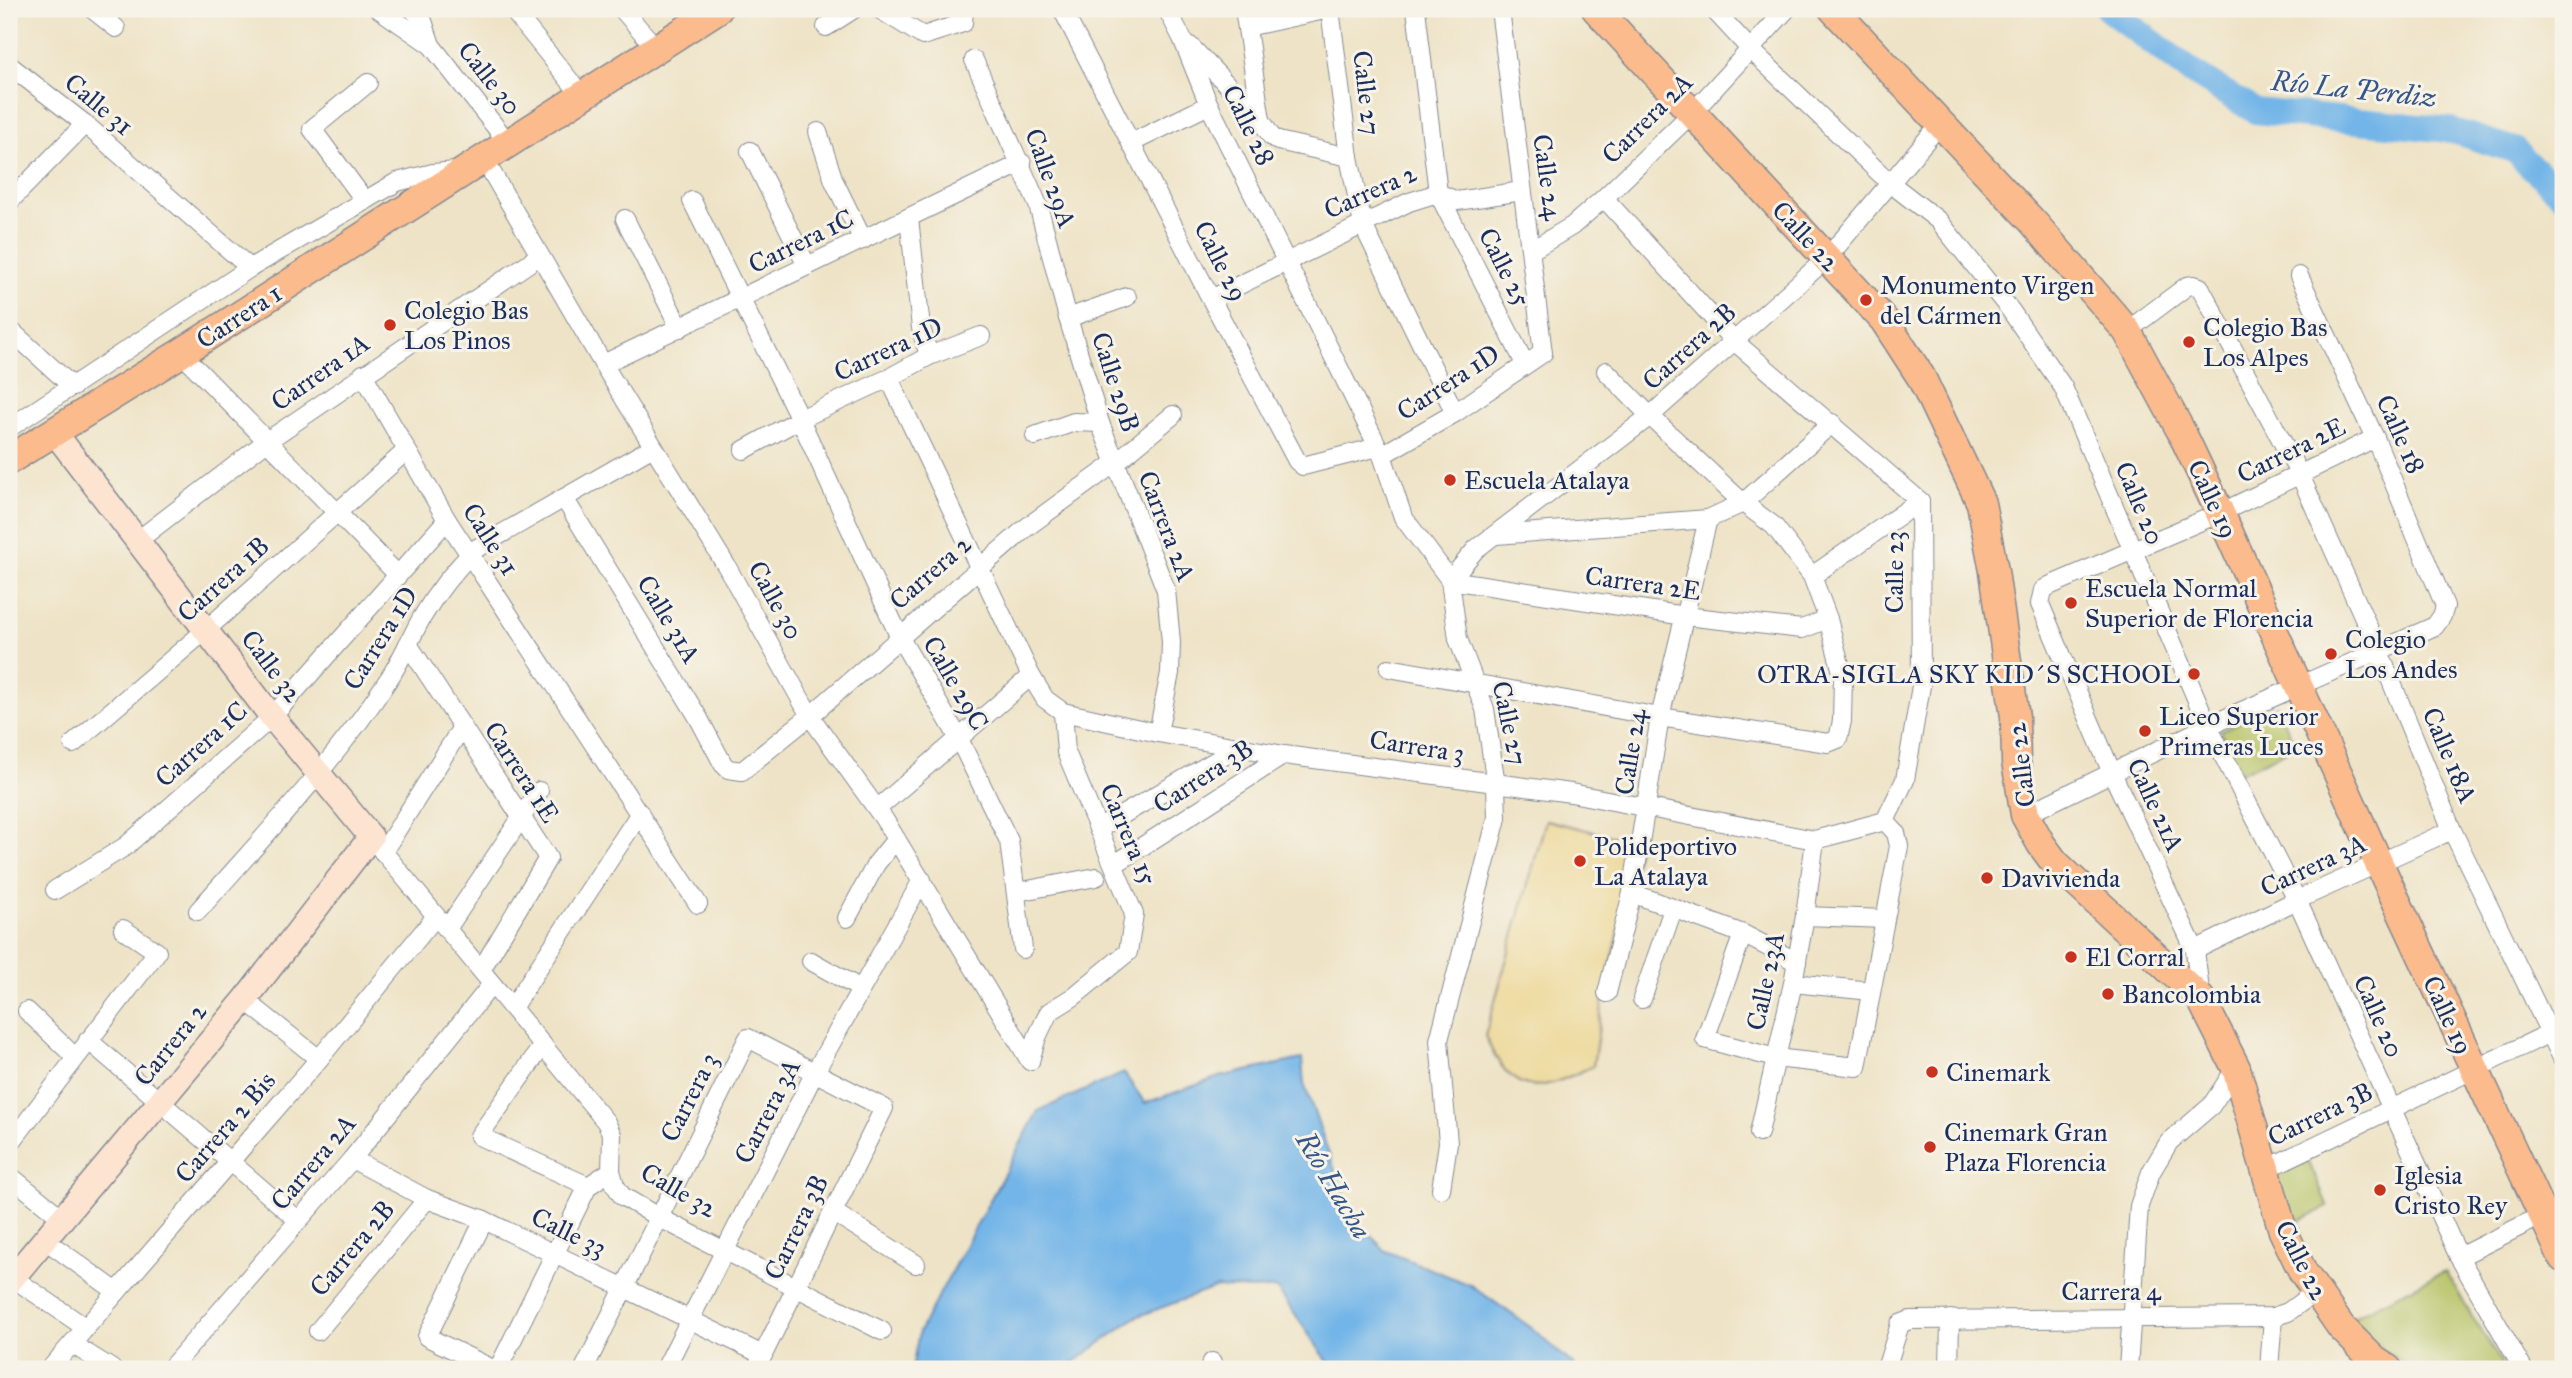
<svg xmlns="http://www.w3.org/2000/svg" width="2572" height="1378" font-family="'IM FELL Great Primer',serif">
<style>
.green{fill:#b5c163;stroke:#687860;stroke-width:2}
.sand{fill:#eeda9e;stroke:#84847e;stroke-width:2}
.water{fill:#73b5e8;stroke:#4772a3;stroke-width:2}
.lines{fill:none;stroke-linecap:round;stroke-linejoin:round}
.river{stroke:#73b5e8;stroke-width:26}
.street-casing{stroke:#848992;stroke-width:20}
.secondary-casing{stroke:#848992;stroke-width:27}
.primary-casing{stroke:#848992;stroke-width:31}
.street{stroke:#fff;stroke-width:18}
.secondary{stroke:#fde4d1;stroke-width:24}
.primary{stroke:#fbbb8d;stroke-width:28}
.poi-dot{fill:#c8321e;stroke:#f7f3e8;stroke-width:2.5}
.labels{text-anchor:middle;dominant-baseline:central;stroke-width:6;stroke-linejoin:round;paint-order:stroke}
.street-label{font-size:26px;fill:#1b2f5e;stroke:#f7f3e8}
.poi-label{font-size:26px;fill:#1b2f5e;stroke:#f7f3e8;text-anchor:start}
.water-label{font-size:28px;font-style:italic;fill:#355787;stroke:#f7f3e8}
</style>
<rect width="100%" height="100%" fill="#f7f3e8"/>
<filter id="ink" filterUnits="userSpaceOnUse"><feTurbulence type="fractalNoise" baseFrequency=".0143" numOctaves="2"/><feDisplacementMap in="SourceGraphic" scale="14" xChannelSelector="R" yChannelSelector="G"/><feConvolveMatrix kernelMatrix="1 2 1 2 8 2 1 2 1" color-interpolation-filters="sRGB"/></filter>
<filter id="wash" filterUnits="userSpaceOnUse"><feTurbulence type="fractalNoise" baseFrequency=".00686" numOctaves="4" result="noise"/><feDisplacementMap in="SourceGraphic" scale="28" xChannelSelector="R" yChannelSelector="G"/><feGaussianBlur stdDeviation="1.57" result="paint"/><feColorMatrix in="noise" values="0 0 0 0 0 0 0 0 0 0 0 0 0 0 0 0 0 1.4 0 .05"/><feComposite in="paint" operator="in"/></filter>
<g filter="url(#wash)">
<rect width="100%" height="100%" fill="#eee3c6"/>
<!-- green -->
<g class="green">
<polygon points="2276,705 2296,746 2240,773 2221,731"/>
<polygon points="2308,1160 2328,1207 2290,1225 2270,1178"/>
<polygon points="2445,1271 2505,1369 2411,1369 2345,1321"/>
</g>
<!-- sand -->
<path class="sand" d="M1546 820 1623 839 1627 845 1638 847 1603 999 1593 1066C1536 1093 1514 1100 1485 1036Z"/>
<!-- water -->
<polygon class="water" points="1302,1059 1304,1084 1352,1218 1386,1251 1470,1285 1533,1329 1578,1369 1333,1369 1277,1289 1215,1288 1136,1317 1065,1369 912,1369 919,1332 1038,1111 1124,1073 1145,1103 1219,1077"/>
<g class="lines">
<!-- river -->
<polyline class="river" points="2108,9 2193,73 2255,111 2450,130 2514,150 2563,196"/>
</g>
</g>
<g filter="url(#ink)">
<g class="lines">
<!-- street casing -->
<g class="street-casing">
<g id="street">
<polyline points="92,9 116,28"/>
<polyline points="379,9 431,45"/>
<polyline points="413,9 423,21 431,45 509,144"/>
<polyline points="512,9 583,97"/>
<polyline points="622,9 656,48"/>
<polyline points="879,9 923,36 963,23 964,9"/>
<polyline points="1062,9 1211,299 1297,461 1303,466 1378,447"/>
<polyline points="1167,9 1182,38 1209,105 1382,455 1403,517 1450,580 1458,639 1485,709 1496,785 1497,818 1439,1040 1448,1143 1441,1189"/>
<polyline points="1244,9 1261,120"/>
<polyline points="1330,9 1349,157 1363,225 1455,413"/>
<polyline points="1416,9 1438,193 1525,364"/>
<polyline points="1713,9 1750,49 1890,183 1939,221 2011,311 2063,387 2208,726 2297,900 2459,1257 2523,1369"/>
<polyline points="826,27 854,9"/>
<polyline points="1247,27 1329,9"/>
<polyline points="1190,46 1261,120 1271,136 1278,141 1349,157"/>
<polyline points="974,60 1038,205 1068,318 1100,423 1166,590 1171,642 1170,673 1158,733"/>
<polyline points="9,65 85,124 250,268"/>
<polyline points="818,132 834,181 863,240"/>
<polyline points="1131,143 1209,105"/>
<polyline points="750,151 807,266"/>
<polyline points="484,159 603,364 727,567 810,716 884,819 1030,1061"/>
<polyline points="1604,198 1734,341 1920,501 1921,686 1905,780 1885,821"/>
<polyline points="365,201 312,129 368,83"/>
<polyline points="692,201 800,419 900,638 958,737 1009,841 1023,949"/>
<polyline points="9,202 85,124"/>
<polyline points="909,218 921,328 929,356"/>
<polyline points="625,219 680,328"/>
<polyline points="1532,250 1572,226 1604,198 1692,113 1787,9"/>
<polyline points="1211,299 1409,202 1438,193 1457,201 1522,191"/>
<polyline points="1068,318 1127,297"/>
<polyline points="9,329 73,387"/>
<polyline points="2127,331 2187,286 2194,285 2200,287 2300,475 2378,649 2452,830 2563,1060"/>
<polyline points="181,353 398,575"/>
<polyline points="603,364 1022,163"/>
<polyline points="363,374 447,520 698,904"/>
<polyline points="889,378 1031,676 1045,699 1063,712 1158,733 1284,755 1571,793 1815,840 1885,821"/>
<polyline points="9,428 250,268 397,182 433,173 457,171"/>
<polyline points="1035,436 1074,422 1100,423"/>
<polyline points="744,450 800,419 889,378 929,356 981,336"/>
<polyline points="1382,455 1455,413 1543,353 1500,9"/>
<polyline points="564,498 698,717 723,764 728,769 742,771 810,716 1027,527 1115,463 1173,415"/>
<polyline points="1496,535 1708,519 1743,503 1832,423"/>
<polyline points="137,541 267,441 539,256"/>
<polyline points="1812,576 1920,501"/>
<polyline points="1450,580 1476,549 1650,416 1827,258 1940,124"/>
<polyline points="1450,580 1685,616 1802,629 1828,619"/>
<polyline points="408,644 548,858 481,970"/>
<polyline points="1389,668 1660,717 1828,743 1838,739 1842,721 1843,676 1828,619 1812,576 1774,526 1743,503 1650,416 1606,371"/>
<polyline points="73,744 207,629 406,451"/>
<polyline points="877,809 1031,676"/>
<polyline points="2025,815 2208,726 2435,626 2442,616 2445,606 2375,438 2299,276"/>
<polyline points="1098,829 1241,746"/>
<polyline points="371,837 606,1122 612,1135 611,1171 615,1185 622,1196 658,1217 882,1331"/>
<polyline points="383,852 462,727"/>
<polyline points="1115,864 1284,755"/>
<polyline points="55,890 126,846 272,717 447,520"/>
<polyline points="1017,892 1096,877"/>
<polyline points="1632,893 1743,934 1797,962"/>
<path d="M198 911C264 836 333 764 388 680 401 661 410 639 421 619 436 593 455 569 477 548L653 447"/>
<polyline points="1805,916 1885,919"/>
<polyline points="847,918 876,864 896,839"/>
<polyline points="447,929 539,791"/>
<polyline points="1743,934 1705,1039 1775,1058 1857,1067 1899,846 1896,833 1885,821"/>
<polyline points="2195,950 2297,900 2452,830"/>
<polyline points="811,961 861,989"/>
<polyline points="1793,983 1871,991"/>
<polyline points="1607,993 1632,893 1660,717 1708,519"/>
<polyline points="1642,999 1673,909"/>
<polyline points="2201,999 2195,950 2112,773 2040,604 2043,590 2049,586 2220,513 2375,438"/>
<polyline points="245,1000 319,1059"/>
<polyline points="512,1008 640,813"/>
<polyline points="27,1011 75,1057"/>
<polyline points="88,1040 298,1220"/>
<polyline points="543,1045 479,1136 588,1186"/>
<polyline points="1030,1061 1037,1037 1049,1012 1073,997 1128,952 1134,914 1066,752 1063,712"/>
<polyline points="1759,1133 1793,983 1805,916 1815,840"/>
<polyline points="9,1145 157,952 123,929"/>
<polyline points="352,1159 427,1199 484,1220 763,1355"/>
<polyline points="2264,1170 2550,1033"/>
<polyline points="9,1175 63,1219"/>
<polyline points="833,1212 916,1264"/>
<polyline points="484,1220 427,1337 493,1369"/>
<polyline points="45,1240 117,1292"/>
<polyline points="2459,1257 2563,1205"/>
<polyline points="13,1278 86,1328"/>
<polyline points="318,1331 427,1199"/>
<polyline points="72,1344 112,1369"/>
<polyline points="50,1369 319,1059 436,916"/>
<polyline points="170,1369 352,1159 492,984"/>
<polyline points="498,1369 588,1186 611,1171"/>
<polyline points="584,1369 748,1038 884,1108 756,1369"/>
<polyline points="665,1369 815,1072 922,880"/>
<polyline points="1209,1369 1212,1362"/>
<polyline points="1886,1369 1900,1324 1910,1320 2273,1317 2288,1312 2315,1292"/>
<polyline points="1949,1369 1950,1319"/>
<polyline points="2128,1369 2139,1206 2151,1172 2169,1142 2211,1106 2236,1068"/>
<polyline points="2269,1369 2273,1317"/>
</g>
</g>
<!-- secondary casing -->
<g class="secondary-casing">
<polyline id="secondary" points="9,1282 245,1000 371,837 272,717 55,433"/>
</g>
<!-- primary casing -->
<g class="primary-casing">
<g id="primary">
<polyline points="1596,9 1884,320 1921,377 1981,503 1994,571 2015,717 2016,762 2025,815 2041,844 2055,863 2201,999 2236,1068 2283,1231 2303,1272 2341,1327 2374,1360 2388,1369"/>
<polyline points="1833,9 2033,222 2127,331 2182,433 2220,513 2379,864 2563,1258"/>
<polyline points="9,460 181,353 718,9"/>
</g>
</g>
<!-- street -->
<use href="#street" class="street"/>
<!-- secondary -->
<use href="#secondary" class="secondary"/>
<!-- primary -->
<use href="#primary" class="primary"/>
</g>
</g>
<!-- markers -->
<g class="poi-dot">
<circle cx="1866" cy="300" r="7"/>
<circle cx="390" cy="325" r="7"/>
<circle cx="2189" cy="342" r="7"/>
<circle cx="1450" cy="480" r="7"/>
<circle cx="2071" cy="603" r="7"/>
<circle cx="2331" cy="654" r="7"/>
<circle cx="2194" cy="674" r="7"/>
<circle cx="2145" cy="731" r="7"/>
<circle cx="1580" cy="861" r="7"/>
<circle cx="1987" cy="878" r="7"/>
<circle cx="2071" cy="957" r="7"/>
<circle cx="2108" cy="994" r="7"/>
<circle cx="1932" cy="1072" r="7"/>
<circle cx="1930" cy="1147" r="7"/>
<circle cx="2380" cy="1190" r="7"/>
</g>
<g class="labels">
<!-- street labels -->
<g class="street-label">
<text transform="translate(490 78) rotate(52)">Calle 30</text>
<text transform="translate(1367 93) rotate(83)">Calle 27</text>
<text transform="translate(99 104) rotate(40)">Calle 31</text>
<text transform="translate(1647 118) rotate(-45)">Carrera 2A</text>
<text transform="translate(1249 125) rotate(64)">Calle 28</text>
<text transform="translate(1548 177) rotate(82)">Calle 24</text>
<text transform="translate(1051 178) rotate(70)">Calle 29A</text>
<text transform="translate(1370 191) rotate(-24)">Carrera 2</text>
<text transform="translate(1806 236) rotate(47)">Calle 22</text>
<text transform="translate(801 241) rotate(-26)">Carrera 1C</text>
<text transform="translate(1221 261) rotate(63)">Calle 29</text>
<text transform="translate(1505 267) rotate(63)">Calle 25</text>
<text transform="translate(239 316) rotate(-33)">Carrera 1</text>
<text transform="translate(1689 346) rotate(-42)">Carrera 2B</text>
<text transform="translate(888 349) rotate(-25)">Carrera 1D</text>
<text transform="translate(320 372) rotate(-35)">Carrera 1A</text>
<text transform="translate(1116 382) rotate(72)">Calle 29B</text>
<text transform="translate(1448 382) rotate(-33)">Carrera 1D</text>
<text transform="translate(2401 434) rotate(66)">Calle 18</text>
<text transform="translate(2291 450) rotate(-26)">Carrera 2E</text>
<text transform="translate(2213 499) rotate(65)">Calle 19</text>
<text transform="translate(2140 503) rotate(67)">Calle 20</text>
<text transform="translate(1167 526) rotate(69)">Carrera 2A</text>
<text transform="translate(491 539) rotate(57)">Calle 31</text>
<text transform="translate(930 572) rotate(-41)">Carrera 2</text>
<text transform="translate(1894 572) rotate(-90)">Calle 23</text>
<text transform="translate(223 579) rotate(-42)">Carrera 1B</text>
<text transform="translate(1643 583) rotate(8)">Carrera 2E</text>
<text transform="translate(776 600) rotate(61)">Calle 30</text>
<text transform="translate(669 619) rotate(59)">Calle 31A</text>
<text transform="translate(380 638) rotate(-58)">Carrera 1D</text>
<text transform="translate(272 666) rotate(53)">Calle 32</text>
<text transform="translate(956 683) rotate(60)">Calle 29C</text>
<text transform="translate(1510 723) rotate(78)">Calle 27</text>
<text transform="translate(201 744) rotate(-42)">Carrera 1C</text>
<text transform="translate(1417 746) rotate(9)">Carrera 3</text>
<text transform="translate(1630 752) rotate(-81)">Calle 24</text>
<text transform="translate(2450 755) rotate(67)">Calle 18A</text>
<text transform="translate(2021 765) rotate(-97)">Calle 22</text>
<text transform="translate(522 772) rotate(57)">Carrera 1E</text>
<text transform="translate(1203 776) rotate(-33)">Carrera 3B</text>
<text transform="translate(2156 805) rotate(65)">Calle 21A</text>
<text transform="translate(1129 834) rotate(67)">Carrera 15</text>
<text transform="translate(2313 865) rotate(-25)">Carrera 3A</text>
<text transform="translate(1765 981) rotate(-78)">Calle 23A</text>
<text transform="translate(2448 1015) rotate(65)">Calle 19</text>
<text transform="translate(2379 1016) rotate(66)">Calle 20</text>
<text transform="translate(170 1044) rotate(-51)">Carrera 2</text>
<text transform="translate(689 1097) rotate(-63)">Carrera 3</text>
<text transform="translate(767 1111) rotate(-63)">Carrera 3A</text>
<text transform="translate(2320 1114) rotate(-26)">Carrera 3B</text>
<text transform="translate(225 1127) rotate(-49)">Carrera 2 Bis</text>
<text transform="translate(313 1162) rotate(-50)">Carrera 2A</text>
<text transform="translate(679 1190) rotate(30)">Calle 32</text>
<text transform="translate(796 1227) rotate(-64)">Carrera 3B</text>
<text transform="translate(569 1232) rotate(26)">Calle 33</text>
<text transform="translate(352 1248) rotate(-50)">Carrera 2B</text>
<text transform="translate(2302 1260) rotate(63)">Calle 22</text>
<text x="2111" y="1291">Carrera 4</text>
</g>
<!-- poi labels -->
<g class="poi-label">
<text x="1880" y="285">Monumento Virgen<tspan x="1880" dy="30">del Cármen</tspan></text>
<text x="404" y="310">Colegio Bas<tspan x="404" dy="30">Los Pinos</tspan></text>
<text x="2203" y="327">Colegio Bas<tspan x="2203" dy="30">Los Alpes</tspan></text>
<text x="1464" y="480">Escuela Atalaya</text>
<text x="2085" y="588">Escuela Normal<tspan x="2085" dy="30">Superior de Florencia</tspan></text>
<text x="2345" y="639">Colegio<tspan x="2345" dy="30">Los Andes</tspan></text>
<text x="2180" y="674" text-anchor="end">OTRA-SIGLA SKY KID´S SCHOOL</text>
<text x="2159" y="716">Liceo Superior<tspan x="2159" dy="30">Primeras Luces</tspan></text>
<text x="1594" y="846">Polideportivo<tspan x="1594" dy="30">La Atalaya</tspan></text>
<text x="2001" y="878">Davivienda</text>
<text x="2085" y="957">El Corral</text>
<text x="2122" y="994">Bancolombia</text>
<text x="1946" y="1072">Cinemark</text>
<text x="1944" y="1132">Cinemark Gran<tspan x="1944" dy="30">Plaza Florencia</tspan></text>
<text x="2394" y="1175">Iglesia<tspan x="2394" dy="30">Cristo Rey</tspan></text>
</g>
<!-- water labels -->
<g class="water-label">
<text transform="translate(2354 89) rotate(6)">Río La Perdiz</text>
<text transform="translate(1334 1185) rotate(59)">Río Hacha</text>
</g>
</g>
<!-- margin -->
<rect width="2572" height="1378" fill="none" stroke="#f7f3e8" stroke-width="35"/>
</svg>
